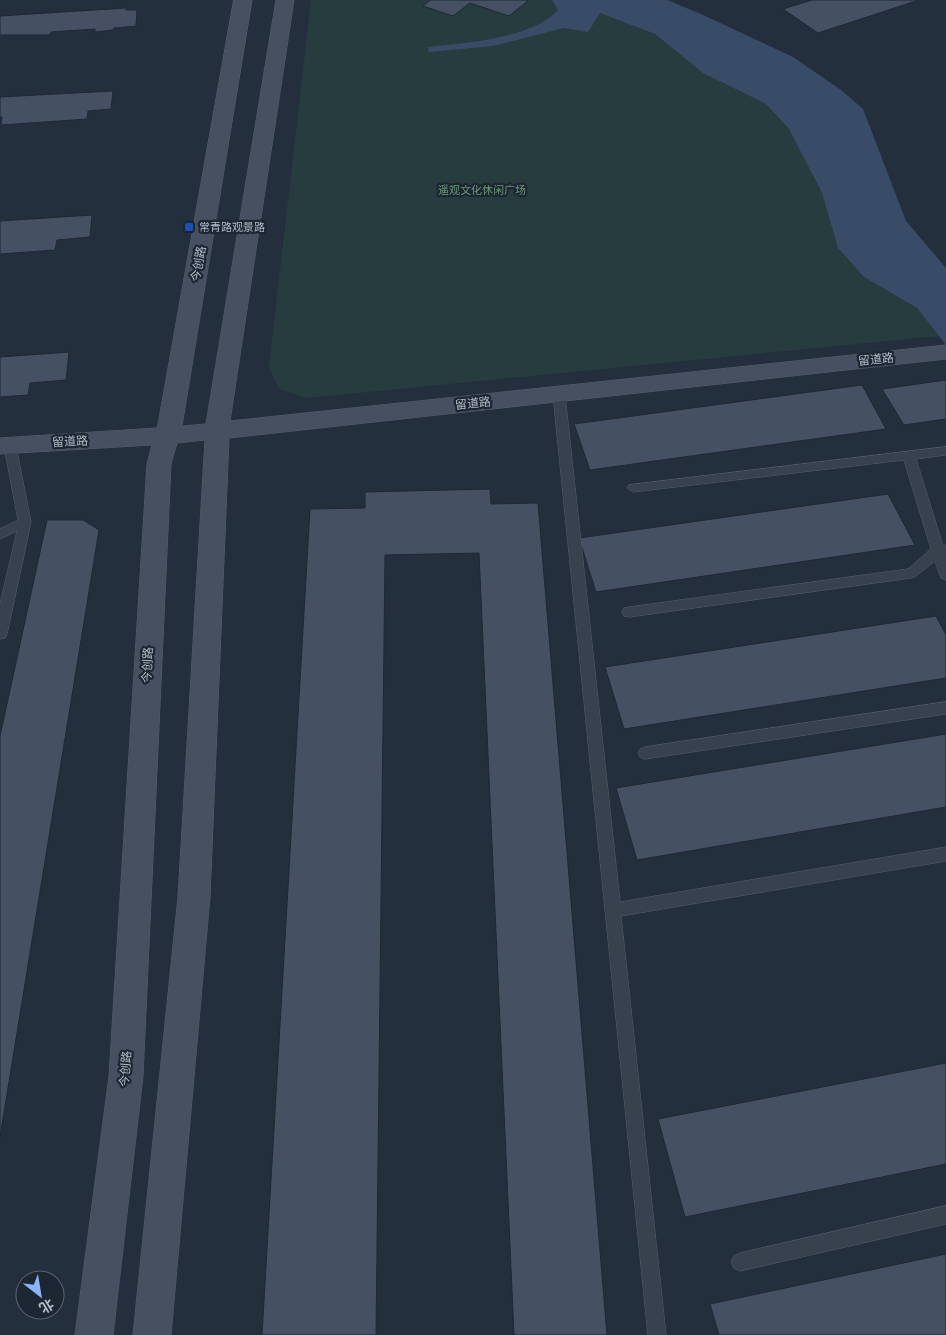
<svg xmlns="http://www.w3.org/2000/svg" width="946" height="1335" font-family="'Source Sans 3','Noto Sans SC',sans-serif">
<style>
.green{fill:#263c3f}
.water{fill:#394c67}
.building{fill:#455162;stroke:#1f2835}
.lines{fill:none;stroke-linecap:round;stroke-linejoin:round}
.lane-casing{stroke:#565f6c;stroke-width:1}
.secondary-casing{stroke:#565f6c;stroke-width:1}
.lane{fill:#38414e;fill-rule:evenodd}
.secondary{fill:#465061;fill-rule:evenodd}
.transit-dot{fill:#1a4fb4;stroke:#1d2633;stroke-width:2}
.labels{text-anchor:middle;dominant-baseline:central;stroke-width:4.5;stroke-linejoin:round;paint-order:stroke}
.far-park-label{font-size:11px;fill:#6b9a76;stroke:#1d2633}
.far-poi-label{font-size:11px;fill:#b4bcc9;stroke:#1d2633;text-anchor:start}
.street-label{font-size:12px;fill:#b4bcc9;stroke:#1d2633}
</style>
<rect width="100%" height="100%" fill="#242f3e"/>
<!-- green -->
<polygon class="green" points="311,0 553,0 600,13 655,34 703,73 766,104 789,129 822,193 838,248 864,277 917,308 939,336 307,398 279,389 269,367"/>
<!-- water -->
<path class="water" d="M552 0H667L701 14 793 57 841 90 863 109 906 221 946 268V345L917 308 864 277 838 248 822 193 789 129 766 104 703 73 655 34 600 13 588 32 564 28 493 46 429 52 428 47C466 43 531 39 558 10Z"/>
<!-- building -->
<g class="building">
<polygon points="430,0 526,0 528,1 509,16 470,3 453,16 423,6"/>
<polygon points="812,0 915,0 916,1 818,33 783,9"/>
<polygon points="126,8 126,10 137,10 136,26 114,28 113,30 95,32 95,29 51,32 50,35 0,35 0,16"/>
<polygon points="113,91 111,109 88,111 87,119 1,125 2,117 0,117 0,97"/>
<polygon points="92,215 90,237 57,240 55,250 0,254 0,221"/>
<polygon points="69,352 66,380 30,383 28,395 0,397 0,357"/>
<polygon points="946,380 946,419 904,425 882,389"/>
<polygon points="862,385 886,429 590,470 574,424"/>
<polygon points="490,489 491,504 538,503 607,1335 514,1335 479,553 385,555 376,1335 262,1335 310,509 365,508 365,492"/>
<polygon points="888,494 915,545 596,592 579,538"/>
<polygon points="47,520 83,520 99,530 0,1137 0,736"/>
<polygon points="936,616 946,635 946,678 624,729 605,667"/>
<polygon points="946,734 946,807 637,860 616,788"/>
<polygon points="946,1063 946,1164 685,1217 658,1119"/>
<polygon points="946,1254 946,1335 719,1335 710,1304"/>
</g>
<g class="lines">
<!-- lane casing -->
<g class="lane-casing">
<g id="lane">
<polygon points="559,391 565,395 620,902 946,847 946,861 621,916 666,1335 648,1335 553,395"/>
<polygon points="10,442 16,446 31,522 7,634 5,638 0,639 0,604 17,531 0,539 0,529 18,520 4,446"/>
<polygon points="946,447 946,455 916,459 943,546 946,545 946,580 941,578 935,561 916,576 911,578 629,617 624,616 622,612 624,608 629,607 908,569 931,549 904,460 633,492 627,488 629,485"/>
<polygon points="946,702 946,714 645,759 640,757 638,753 640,749 645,747"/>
<polygon points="946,1206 946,1224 740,1271 734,1268 731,1262 734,1256 740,1253"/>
</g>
</g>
<!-- secondary casing -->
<g class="secondary-casing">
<polygon id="secondary" points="234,0 252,0 182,426 206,424 276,0 294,0 230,421 946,345 946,359 229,438 210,897 171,1335 133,1335 178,897 205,440 177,443 171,464 143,1076 113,1335 75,1335 109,1076 147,464 152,445 0,454 0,438 157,428"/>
</g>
<!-- lane -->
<use href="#lane" class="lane"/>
<!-- secondary -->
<use href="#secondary" class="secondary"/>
</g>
<!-- markers -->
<rect class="transit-dot" x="184" y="222" width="10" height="10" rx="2.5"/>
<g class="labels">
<!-- far-park labels -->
<g class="far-park-label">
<text x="482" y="190">遥观文化休闲广场</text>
</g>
<!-- far-poi labels -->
<g class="far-poi-label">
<text x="199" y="227">常青路观景路</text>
</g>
<!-- street labels -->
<g class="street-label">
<text transform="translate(199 264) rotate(-80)">今创路</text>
<text transform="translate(876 360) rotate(-6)">留道路</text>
<text transform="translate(473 404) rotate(-6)">留道路</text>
<text transform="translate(70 442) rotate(-3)">留道路</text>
<text transform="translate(148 665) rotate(-87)">今创路</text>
<text transform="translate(126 1069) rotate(-85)">今创路</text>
</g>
</g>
<!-- north arrow -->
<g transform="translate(40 1295) rotate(149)"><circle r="24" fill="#1d2633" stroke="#59626f"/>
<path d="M0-4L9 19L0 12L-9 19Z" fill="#8ab4f8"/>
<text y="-8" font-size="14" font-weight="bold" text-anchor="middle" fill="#b4bcc9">北</text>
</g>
</svg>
